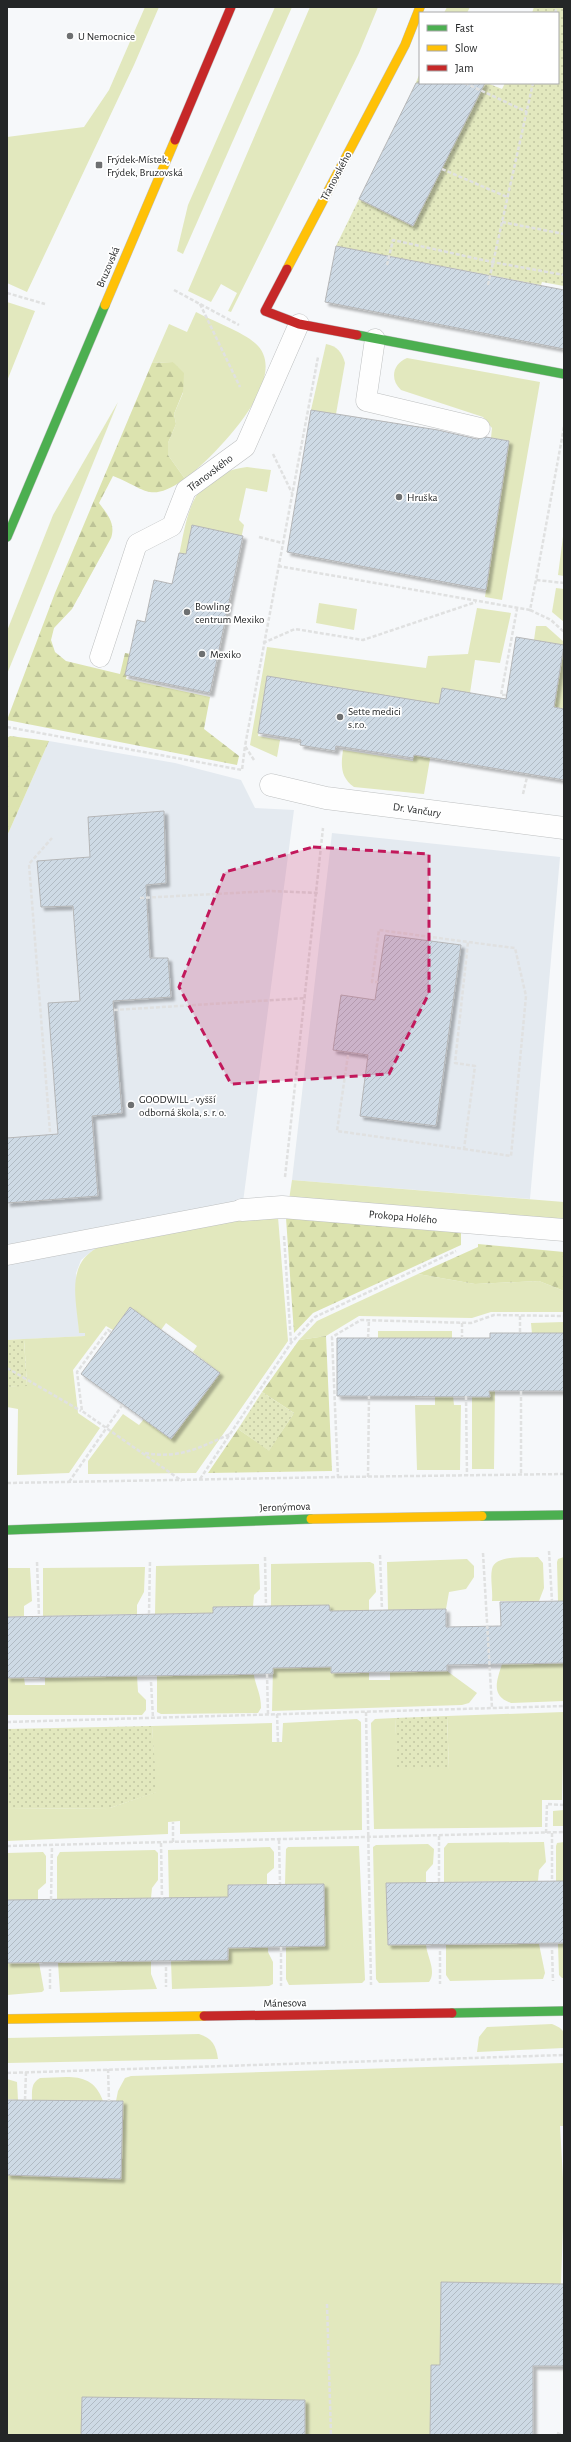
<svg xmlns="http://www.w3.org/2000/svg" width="571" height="2442" font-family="'Alegreya Sans',sans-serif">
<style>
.built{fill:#e4eaf0}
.grass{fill:#e2e8be}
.forest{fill:url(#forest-firs)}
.park{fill:url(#park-dots)}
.building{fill:url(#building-hatch);stroke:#b5b6b7;filter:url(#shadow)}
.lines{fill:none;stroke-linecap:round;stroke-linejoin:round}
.lane-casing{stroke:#bec0c1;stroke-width:21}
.street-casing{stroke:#bec0c1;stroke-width:23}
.fast-casing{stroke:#bec0c1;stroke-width:10}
.slow-casing{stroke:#bec0c1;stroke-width:10}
.jam-casing{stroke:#bec0c1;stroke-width:10}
.path{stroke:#e0e1e1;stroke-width:2.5;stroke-dasharray:4 2;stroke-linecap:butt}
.lane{stroke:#fefefe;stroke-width:20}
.street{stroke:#fefefe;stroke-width:22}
.fast{stroke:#4caf50;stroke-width:9}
.slow{stroke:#ffc107;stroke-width:9}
.jam{stroke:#c62828;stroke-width:9}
.marked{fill:#c2185b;fill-opacity:0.2;stroke:#c2185b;stroke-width:3;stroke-dasharray:8 5;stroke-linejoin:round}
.poi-dot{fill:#6e7071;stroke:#fff;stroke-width:1.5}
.labels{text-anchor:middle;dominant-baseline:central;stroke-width:3.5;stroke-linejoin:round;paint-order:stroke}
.poi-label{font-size:11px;fill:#242627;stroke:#fff;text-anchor:start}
.street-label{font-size:11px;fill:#242627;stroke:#fff}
</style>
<defs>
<pattern id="forest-firs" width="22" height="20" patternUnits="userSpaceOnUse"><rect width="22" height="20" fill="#dce3af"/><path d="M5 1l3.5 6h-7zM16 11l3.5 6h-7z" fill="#bdc397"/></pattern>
<pattern id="park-dots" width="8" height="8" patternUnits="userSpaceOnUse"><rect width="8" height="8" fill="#e2e8be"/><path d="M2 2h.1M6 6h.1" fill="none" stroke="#c2c7a3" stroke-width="1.8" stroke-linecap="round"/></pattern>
<pattern id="building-hatch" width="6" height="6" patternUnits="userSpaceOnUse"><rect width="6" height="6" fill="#cedae5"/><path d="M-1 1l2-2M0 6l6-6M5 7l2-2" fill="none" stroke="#b1bbc4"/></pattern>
<filter id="shadow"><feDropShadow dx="3.5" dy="3.5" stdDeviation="1" flood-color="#0004"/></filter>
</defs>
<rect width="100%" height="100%" fill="#f6f8fa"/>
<!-- built -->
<g class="built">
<polygon points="49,741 175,763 241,780 255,808 294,810 242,1210 232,1219 92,1251 81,1260 76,1273 79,1333 85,1333 85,1336 7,1340 7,836"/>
<polygon points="332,833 560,857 530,1199 292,1180"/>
</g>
<!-- grass -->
<g class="grass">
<polygon points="145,7 159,7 134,65 27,292 7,283 7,137 84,127 109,90"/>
<polygon points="275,7 292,7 183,254 177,251 188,205"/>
<polygon points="310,7 378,7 359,53 231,312 228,311 237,293 221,284 211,302 188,291"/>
<polygon points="447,7 470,7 467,13 444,13"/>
<polygon points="7,302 35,311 7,381"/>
<path d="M196 312C211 320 243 332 255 343 295 377 211 459 185 479L168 455V443L176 424 174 414 183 393 173 362 152 363 169 324 187 332Z"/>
<path d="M326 344C337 346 342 352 345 363L336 414 311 410Z"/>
<path d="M407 358 540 382 502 600 485 597 509 441 491 438 492 428 483 417 401 390C390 380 392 364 407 358Z"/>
<polygon points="118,402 7,674 7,631 53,515"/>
<path d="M247 467 271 470 267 492 246 488 239 520 244 525 241 539 186 557 179 556C188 510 192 474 247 467Z"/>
<polygon points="564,529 564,576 558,575"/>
<polygon points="556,588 564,589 564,622 552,612"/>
<polygon points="319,603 357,609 354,630 316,623"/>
<path d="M477 608 511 613 500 663 475 660 470 693 442 689 424 794 354 787C340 777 341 765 343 750L413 761 423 705 267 680 258 736 280 740 277 757 250 745 267 647 426 668 428 656 468 654Z"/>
<polygon points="536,626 546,626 564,642 564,645 534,640"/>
<polygon points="564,647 564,709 554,707"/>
<polygon points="292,1180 564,1202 564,1221 289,1200"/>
<path d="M278 1217 288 1341 196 1473 88 1474V1461L123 1414 139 1425 144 1419 171 1439 220 1373 193 1352 197 1346 166 1323 161 1330 130 1307 113 1330 106 1326 73 1370 78 1413 100 1428 69 1473 17 1475 18 1409 7 1407V1387L27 1385 24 1339 85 1336V1333H79C77 1302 65 1265 97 1248L232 1219Z"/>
<polygon points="418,1274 475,1284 539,1281 564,1291 564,1312 491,1312 472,1318 359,1316 326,1336 299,1340 317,1321"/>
<polygon points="564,1322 564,1333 532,1334 531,1323"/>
<rect x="378" y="1331" width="74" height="7"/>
<polygon points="489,1391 495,1391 494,1469 472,1469 472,1396 490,1396"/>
<polygon points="435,1396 453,1396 454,1405 461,1405 460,1470 417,1470 415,1405 435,1405"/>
<path d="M538 1557 543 1563 544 1588 539 1601H492C493 1591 490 1578 492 1569 495 1554 526 1558 538 1557Z"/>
<polygon points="564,1557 564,1601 558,1601 557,1562 558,1559"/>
<polygon points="467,1559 474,1566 474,1577 466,1589 449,1592 446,1609 388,1610 387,1562"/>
<polygon points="370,1562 374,1564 376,1592 369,1600 369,1611 330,1611 329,1605 271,1606 271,1564"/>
<polygon points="259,1564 260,1589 254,1595 253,1606 214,1607 213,1613 155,1614 156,1566"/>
<polygon points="145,1567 144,1592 137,1605 137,1614 43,1616 43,1568"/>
<polygon points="7,1568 30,1568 32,1601 24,1606 24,1616 7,1617"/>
<path d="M564 1663V1701L511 1703C490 1696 497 1680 502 1664Z"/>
<polygon points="331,1667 332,1673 369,1672 369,1680 390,1680 390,1672 447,1671 477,1693 469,1703 462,1705 272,1711 273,1668"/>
<path d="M253 1668C254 1685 261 1691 261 1708L258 1713 161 1714 157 1712V1676L214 1675Z"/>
<polygon points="137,1676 138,1692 146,1700 146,1710 142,1715 7,1715 7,1678 24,1678 25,1685 45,1685 45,1677"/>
<polygon points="564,1712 562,1800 542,1800 542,1827 374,1829 371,1723 375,1719 395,1718 398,1769 449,1769 447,1716"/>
<polygon points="357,1719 361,1722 362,1830 180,1834 180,1821 168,1822 168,1834 7,1841 7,1809 110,1808 156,1792 152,1726 272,1723 272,1742 282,1742 283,1723"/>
<polygon points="564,1810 564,1826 553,1826 553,1811"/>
<polygon points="544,1842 546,1862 539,1870 538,1881 444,1882 444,1848 448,1843"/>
<polygon points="564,1842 564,1881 556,1881 556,1846 557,1843"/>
<path d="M428 1844 434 1849 433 1864 426 1872V1883L386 1884 388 1945H426C427 1956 437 1972 429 1982L379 1983 376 1979 373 1847 376 1845Z"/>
<polygon points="359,1846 365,1980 362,1983 289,1985 286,1979 286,1947 325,1946 324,1884 285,1884 286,1849 288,1847"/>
<polygon points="270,1847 274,1852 274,1868 267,1874 267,1884 228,1885 228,1897 169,1898 168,1850"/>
<polygon points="155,1850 158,1853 158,1880 152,1888 151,1898 57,1899 57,1857 60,1852"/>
<polygon points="43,1852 46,1856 46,1883 38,1890 38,1900 7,1900 7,1853"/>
<polygon points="564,1943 564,1978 562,1978 559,1975 558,1944"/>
<polygon points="539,1944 545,1973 543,1979 450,1981 446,1975 446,1945"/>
<polygon points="268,1947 268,1952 273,1962 273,1984 269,1986 172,1989 171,1961 228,1960 229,1948"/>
<polygon points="151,1961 151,1974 157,1989 60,1992 58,1963"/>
<polygon points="7,1963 39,1963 44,1990 42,1992 7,1995"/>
<path d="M552 2024C567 2030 564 2033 564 2048L477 2052 479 2037 487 2027Z"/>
<path d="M199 2034C212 2038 216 2045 218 2059L7 2063V2038Z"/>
<polygon points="564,2063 564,2126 560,2126 564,2196 561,2284 442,2282 440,2365 431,2365 430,2435 305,2435 305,2400 82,2397 81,2435 7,2435 7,2175 121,2178 123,2101 116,2101 118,2091 125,2078 131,2076"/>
<path d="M40 2078C67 2078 92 2070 103 2101L32 2100C32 2090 31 2083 40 2078Z"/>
<polygon points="7,2079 17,2082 18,2100 7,2099"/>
</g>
<!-- forest -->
<g class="forest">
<path d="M173 362 184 373 183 392 174 414 176 424 168 443V455L185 479C149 503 148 490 113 476L99 503C107 514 116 523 111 538L72 609 54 628 51 640 55 652 66 661 120 674 125 653 131 654 126 679 210 697 204 729 239 756 237 765 7 720 55 593 152 363Z"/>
<polygon points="10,736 49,741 7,836 7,738"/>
<polygon points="286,1218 461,1232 461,1245 313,1313 294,1333"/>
<polygon points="478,1244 564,1252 564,1291 539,1281 475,1284 418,1274 478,1247"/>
<polygon points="326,1336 332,1471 208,1473 238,1429 269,1450 294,1413 262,1392 299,1340"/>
</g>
<!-- park -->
<g class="park">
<polygon points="534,7 564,7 564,286 542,282 541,285 336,246 359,199 413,226 464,124 410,96 420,73 420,83 487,83 502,89 505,83 558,83 558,13 532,13"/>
<polygon points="24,1339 27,1386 7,1387 7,1340"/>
<polygon points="262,1392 294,1413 269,1451 238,1429"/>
<polygon points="447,1716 449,1769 397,1769 395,1718"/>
<polygon points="152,1726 157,1792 110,1808 7,1809 7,1729"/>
</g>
<!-- building -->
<g class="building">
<polygon points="416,83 485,83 413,226 359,199"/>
<polygon points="336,246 564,290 564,349 325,302"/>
<polygon points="311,410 438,430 477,439 486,437 509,441 486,590 287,552"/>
<polygon points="192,525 243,536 210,693 125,675 137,620 145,622 154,580 172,584 179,553 186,554"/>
<polygon points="516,637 564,645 554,707 564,709 564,780 414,755 413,758 336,746 335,751 300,745 301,740 258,733 267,676 439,704 442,688 506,699"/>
<polygon points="164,811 166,883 146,885 150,958 168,958 171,997 113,1001 122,1113 92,1116 98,1196 7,1203 7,1138 58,1134 48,1003 80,1001 73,906 41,907 37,861 90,857 88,817"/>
<polygon points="385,935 461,945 436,1126 360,1116 368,1055 333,1050 341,995 375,1000"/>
<polygon points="130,1307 220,1373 171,1439 81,1374"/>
<polygon points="490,1333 564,1333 564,1391 489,1391 490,1397 337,1396 337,1338 490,1338"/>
<polygon points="564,1601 564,1663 447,1665 447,1671 331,1673 331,1667 273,1668 273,1674 7,1678 7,1617 213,1613 213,1607 329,1605 330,1611 446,1609 446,1627 501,1626 500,1602"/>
<polygon points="564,1881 564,1943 388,1945 386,1883"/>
<polygon points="324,1884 325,1946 228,1948 228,1960 7,1963 7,1900 228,1897 228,1885"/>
<polygon points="7,2100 123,2101 121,2179 7,2175"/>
<polygon points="441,2282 564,2284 564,2366 533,2366 533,2435 430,2435 431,2365 440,2365"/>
<polygon points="82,2397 305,2400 305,2435 81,2435"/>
</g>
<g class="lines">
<!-- lane casing -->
<g class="lane-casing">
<g id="lane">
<polyline points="375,339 366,401 480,428"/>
<polyline points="100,657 137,544 172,526 186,490 245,447 299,324"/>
<polyline points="7,1255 242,1210"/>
</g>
</g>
<!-- street casing -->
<g class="street-casing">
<g id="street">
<polyline points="271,785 326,798 564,828"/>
<polyline points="242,1210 282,1207 564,1230"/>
</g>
</g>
<!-- fast casing -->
<g class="fast-casing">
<g id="fast">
<polyline points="357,335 564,374"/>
<polyline points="7,537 105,305"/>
<polyline points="482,1516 564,1515"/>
<polyline points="7,1530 311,1519"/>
<polyline points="452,2013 564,2011"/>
</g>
</g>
<!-- slow casing -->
<g class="slow-casing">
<g id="slow">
<polyline points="287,269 405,45 420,7"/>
<polyline points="105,305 175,140"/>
<polyline points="311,1519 482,1516"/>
<polyline points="7,2019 204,2016"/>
</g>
</g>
<!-- jam casing -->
<g class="jam-casing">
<g id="jam">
<polyline points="175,140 231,7"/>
<polyline points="287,269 265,311 299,324 357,335"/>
<polyline points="204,2016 452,2013"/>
</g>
</g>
<!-- path -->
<g class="path">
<polyline points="555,13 557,7"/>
<polyline points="465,83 527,112"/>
<polyline points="442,169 507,197"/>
<polyline points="502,222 564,234"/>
<polyline points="387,265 393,240 492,262 564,275"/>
<polyline points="488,285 533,83"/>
<polyline points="174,290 239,325"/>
<polyline points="7,293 45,304"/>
<polyline points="200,304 240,387"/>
<polyline points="564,427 536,580 564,583"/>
<polyline points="273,454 292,493"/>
<polyline points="259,537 282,543"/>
<polyline points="278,566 530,610 536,580"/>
<polyline points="530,610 551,620 564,632"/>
<polyline points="263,643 295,629 363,640 476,602"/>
<polyline points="506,695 501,695 517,609"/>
<polyline points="7,727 242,770 245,746"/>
<polyline points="254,760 245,746 318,357"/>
<polyline points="523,794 527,777"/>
<polyline points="140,898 271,891 318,893"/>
<polyline points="114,1010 306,998"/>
<polyline points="348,1055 337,1131 464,1149 475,1066 455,1063 468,942 379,930 372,982 378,982"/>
<polyline points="50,1132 29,864 52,838"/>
<polyline points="464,1149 511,1156 526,996 515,948 468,942"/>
<polyline points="285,1177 323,828"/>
<polyline points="284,1236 291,1343"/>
<polyline points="520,1316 520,1333"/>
<polyline points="462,1323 462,1338"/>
<polyline points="111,1332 108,1330 77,1372 82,1411 182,1481"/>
<polyline points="368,1338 369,1320"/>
<polyline points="7,1368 81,1411"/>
<polyline points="521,1391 521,1475"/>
<polyline points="466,1396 467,1476"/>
<path d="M145 1453C179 1459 199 1448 230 1434"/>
<polyline points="338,1477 564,1474"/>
<polyline points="368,1477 369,1396"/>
<polyline points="200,1479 291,1343 315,1317 456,1251"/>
<polyline points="69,1482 123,1404"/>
<polyline points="7,1483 338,1477 332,1337 361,1320 471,1323 494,1315 564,1316"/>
<polyline points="549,1551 552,1601"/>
<polyline points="483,1553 492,1708"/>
<polyline points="380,1555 382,1610"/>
<polyline points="265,1557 266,1606"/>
<polyline points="37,1562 39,1616"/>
<polyline points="149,1614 150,1560"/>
<polyline points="267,1674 268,1714"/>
<polyline points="151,1682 153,1718"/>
<polyline points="366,1712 371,1985"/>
<polyline points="277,1714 278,1742"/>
<polyline points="7,1722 564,1706"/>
<polyline points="546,1833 547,1804 564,1805"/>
<polyline points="552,1833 552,1881"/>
<polyline points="439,1836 439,1882"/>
<polyline points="279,1840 280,1884"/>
<polyline points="173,1842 173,1822"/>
<polyline points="161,1843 162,1898"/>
<polyline points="7,1846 564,1832"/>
<polyline points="51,1900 52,1845"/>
<polyline points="281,1947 281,1986"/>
<polyline points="552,1950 553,1981"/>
<polyline points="440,1951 440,1984"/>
<polyline points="166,1967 166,1987"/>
<polyline points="50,1989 50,1969"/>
<polyline points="108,2069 109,2101"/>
<polyline points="7,2073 564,2055"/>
<polyline points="25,2100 26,2072"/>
<polyline points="327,2304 331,2435"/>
<polyline points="557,2433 562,2435"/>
</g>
<!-- lane -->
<use href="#lane" class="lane"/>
<!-- street -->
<use href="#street" class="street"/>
<!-- fast -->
<use href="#fast" class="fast"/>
<!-- slow -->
<use href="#slow" class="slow"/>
<!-- jam -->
<use href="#jam" class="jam"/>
</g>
<!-- marked area -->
<path class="marked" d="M313 847 429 854V993L389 1074 231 1084 179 987 225 872Z"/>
<!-- markers -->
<g class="poi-dot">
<circle cx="70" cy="36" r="4"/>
<rect x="95" y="161" width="8" height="8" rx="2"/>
<circle cx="399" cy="497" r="4"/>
<circle cx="187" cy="612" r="4"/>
<circle cx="202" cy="654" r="4"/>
<circle cx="340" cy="717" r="4"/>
<circle cx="131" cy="1105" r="4"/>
</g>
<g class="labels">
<!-- poi labels -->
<g class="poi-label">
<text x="78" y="36">U Nemocnice</text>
<text x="107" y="159">Frýdek-Místek,<tspan x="107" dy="13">Frýdek, Bruzovská</tspan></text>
<text x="407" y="497">Hruška</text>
<text x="195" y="606">Bowling<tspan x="195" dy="13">centrum Mexiko</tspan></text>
<text x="210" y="654">Mexiko</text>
<text x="348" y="711">Sette medici<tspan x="348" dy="13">s.r.o.</tspan></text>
<text x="139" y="1099">GOODWILL - vyšší<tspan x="139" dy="13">odborná škola, s. r. o.</tspan></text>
</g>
<!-- street labels -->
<g class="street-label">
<text transform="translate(336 176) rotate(-62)">Třanovského</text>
<text transform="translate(108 267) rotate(-67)">Bruzovská</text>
<text transform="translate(210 473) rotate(-37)">Třanovského</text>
<text transform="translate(417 810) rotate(8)">Dr. Vančury</text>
<text transform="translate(403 1217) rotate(5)">Prokopa Holého</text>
<text transform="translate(285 1507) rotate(-2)">Jeronýmova</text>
<text transform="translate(285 2003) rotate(-1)">Mánesova</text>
</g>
</g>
<!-- border -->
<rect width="571" height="2442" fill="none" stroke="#242627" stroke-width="16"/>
<!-- legend -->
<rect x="419" y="12" width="140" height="72" fill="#ffffff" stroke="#a7a8a9"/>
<rect x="427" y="25" width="20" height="6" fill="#4caf50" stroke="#a7a8a9"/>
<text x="455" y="32" font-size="12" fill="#242627">Fast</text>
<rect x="427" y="45" width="20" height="6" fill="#ffc107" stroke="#a7a8a9"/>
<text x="455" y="52" font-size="12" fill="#242627">Slow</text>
<rect x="427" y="65" width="20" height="6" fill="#c62828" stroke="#a7a8a9"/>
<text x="455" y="72" font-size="12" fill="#242627">Jam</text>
</svg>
